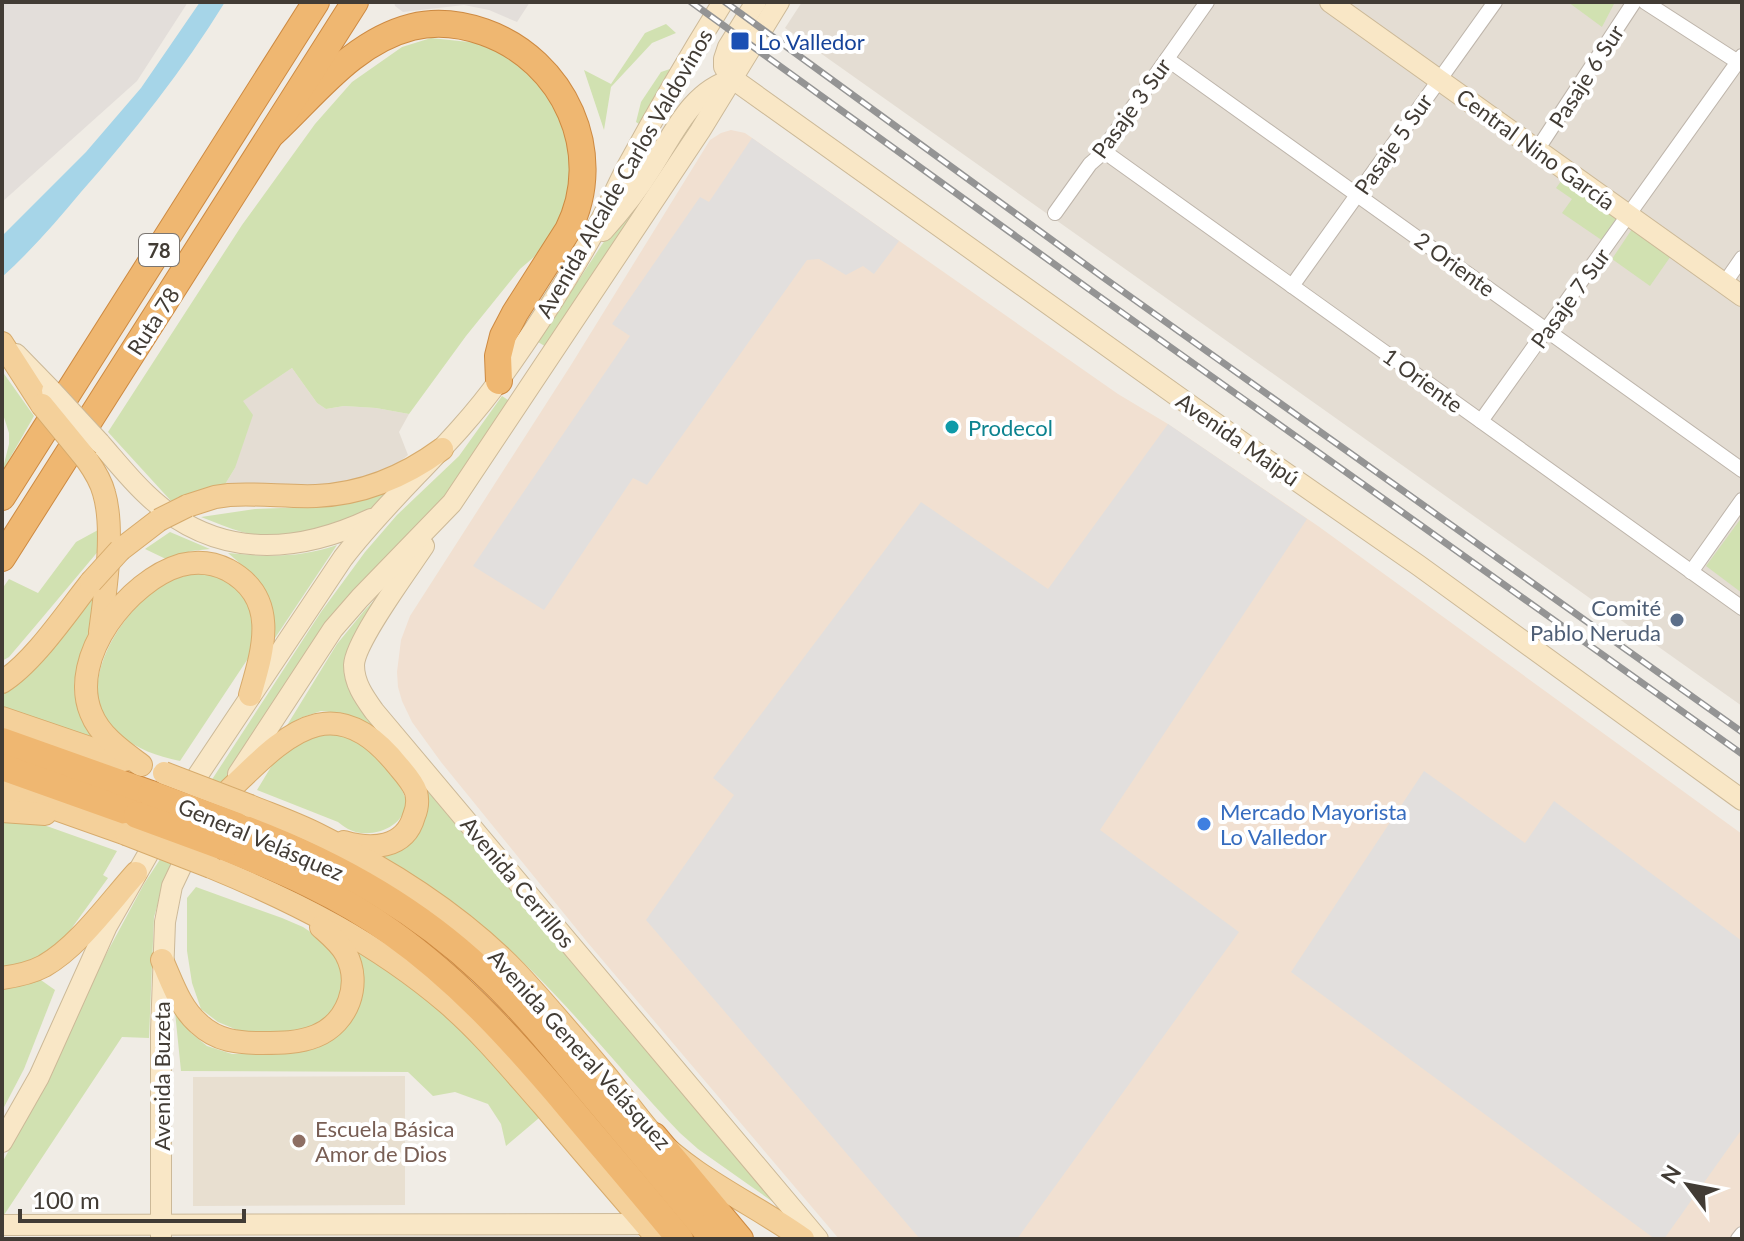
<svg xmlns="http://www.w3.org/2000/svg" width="1744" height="1241" font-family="Lato,sans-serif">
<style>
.residential{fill:#e4ddd3}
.commercial{fill:#f1e0d1}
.industrial{fill:#e3deda}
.education{fill:#e8dfd0}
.green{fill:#d1e1b1}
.parking{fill:#e2dfdd}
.water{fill:#a6d5e8}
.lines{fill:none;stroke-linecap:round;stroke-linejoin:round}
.street-casing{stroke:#beb5ab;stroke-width:16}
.secondary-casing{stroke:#ccb998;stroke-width:22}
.primary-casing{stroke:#d7ab6c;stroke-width:24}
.highway-casing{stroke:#cd8a42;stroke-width:28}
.street{stroke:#fff;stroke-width:14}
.secondary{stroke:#f9e7c6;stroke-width:20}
.primary{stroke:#f4d09a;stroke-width:22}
.highway{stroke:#efb771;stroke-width:26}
.rail-casing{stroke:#949494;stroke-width:7}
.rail{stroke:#fff;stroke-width:4;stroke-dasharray:12;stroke-linecap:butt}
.secondary-bridge-casing{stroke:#ccb998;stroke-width:22;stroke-linecap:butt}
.primary-bridge-casing{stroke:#d7ab6c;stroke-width:24;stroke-linecap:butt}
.highway-bridge-casing{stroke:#cd8a42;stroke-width:28;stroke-linecap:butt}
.secondary-bridge{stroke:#f9e7c6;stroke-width:20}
.primary-bridge{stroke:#f4d09a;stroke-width:22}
.highway-bridge{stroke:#efb771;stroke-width:26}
.transit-dot{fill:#1a4fb4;stroke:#fff;stroke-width:3}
.culture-dot{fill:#0f9aa8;stroke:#fff;stroke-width:3}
.service-dot{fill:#5c6f8a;stroke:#fff;stroke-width:3}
.shop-dot{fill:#3f7fe0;stroke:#fff;stroke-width:3}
.education-dot{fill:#8d6e63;stroke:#fff;stroke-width:3}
.labels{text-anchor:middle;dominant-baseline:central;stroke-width:8;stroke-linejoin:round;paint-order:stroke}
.shield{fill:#fff;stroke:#7b7672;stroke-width:2}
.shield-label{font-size:20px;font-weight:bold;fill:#423c35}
.transit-label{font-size:22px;fill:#164399;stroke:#fff;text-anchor:start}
.street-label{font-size:22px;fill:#423c35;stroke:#fff}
.culture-label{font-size:22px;fill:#0d838f;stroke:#fff;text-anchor:start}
.service-label{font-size:22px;fill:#4e5e75;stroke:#fff;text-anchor:end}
.shop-label{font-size:22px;fill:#366cbe;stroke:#fff;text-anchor:start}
.education-label{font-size:22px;fill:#785e54;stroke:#fff;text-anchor:start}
</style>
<rect width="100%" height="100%" fill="#f0ece5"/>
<!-- residential -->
<g class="residential">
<polygon points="802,2 1742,2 1742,706 785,28"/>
<polygon points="292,368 317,403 326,409 344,406 376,408 409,414 399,432 408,455 396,465 366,480 343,486 224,486 235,468 242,401"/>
<polygon points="637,1233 641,1239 160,1239"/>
</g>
<!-- commercial -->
<polygon class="commercial" points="731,130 745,133 1118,394 1168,424 1318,526 1742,834 1742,1239 839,1239 588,943 441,762 412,722 402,701 398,687 397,672 401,640 410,616 571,365 710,140 721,133"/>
<!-- industrial -->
<g class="industrial">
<polygon points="2,2 188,2 137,81 2,202"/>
<polygon points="394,2 530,2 517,22 489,10 464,5 403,12 395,6"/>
</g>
<!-- education -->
<polygon class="education" points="405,1076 405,1205 193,1206 193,1077"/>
<!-- green -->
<g class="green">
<polygon points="1568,2 1615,2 1602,27"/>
<polygon points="666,24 676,33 652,43 611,87 604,130 584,70 611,84 645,33"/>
<polygon points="431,38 478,43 505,53 549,90 574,160 569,196 552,233 534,257 520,269 466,336 409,414 376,408 344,406 326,409 317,403 292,368 243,401 253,415 235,468 224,486 172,502 108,432 242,225 315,124 352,82 402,47"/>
<polygon points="676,67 639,124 636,122 641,102 661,72"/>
<polygon points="707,96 711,99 548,348 538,342 601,246"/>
<polygon points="1564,177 1621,216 1603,241 1562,213 1572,199 1556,188"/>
<polygon points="1634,226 1673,253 1650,286 1612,259"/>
<polygon points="2,371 34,416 2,472 9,444 9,433 2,411"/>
<polygon points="502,396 508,400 510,409 437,513 310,653 226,778 162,890 154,917 149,1038 122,1037 4,1215 2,1214 2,1163 29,1113 96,973 144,884 321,612 365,552 397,515 459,456"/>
<path d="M392 490C386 496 381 502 374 507 340 528 282 543 242 532 228 528 215 522 201 517L255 509 307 507Z"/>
<polygon points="1742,517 1742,593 1706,566"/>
<polygon points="98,530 100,549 37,624 9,657 2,661 2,589 9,579 38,593 76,542"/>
<polygon points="170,532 210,549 191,551 168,560 145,549"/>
<path d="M337 545 275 638C277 597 257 578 228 553 267 557 300 558 337 545Z"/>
<path d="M404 569 348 669 517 896 574 965 783 1209 698 1149 680 1133C630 1081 585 1024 534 973 487 926 434 888 378 854L420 818 363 722 343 713 321 711 300 718 286 727 337 644 364 611Z"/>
<path d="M196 573 216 575 249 597 255 648 180 761C156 756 138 749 119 735 114 731 108 728 105 723 78 674 128 601 172 580 180 577 188 575 196 573Z"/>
<path d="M93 587C94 599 95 611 91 624 84 654 64 682 81 714 88 727 100 736 110 746L2 706V689Z"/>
<path d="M328 729C340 734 352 737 363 743 374 749 406 789 406 802 405 829 368 840 348 829 344 827 341 824 338 822L257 790 277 757 284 749Z"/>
<polygon points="2,817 41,824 117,851 103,875 108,878 66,936 39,958 2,970"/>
<polygon points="196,887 282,918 303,927 318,937 340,960 344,982 335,1009 329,1016 307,1030 287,1034 242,1032 218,1022 201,1009 192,983 187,951 187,898"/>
<polygon points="349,940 393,971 472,1037 539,1118 506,1146 501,1124 488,1104 455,1092 433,1096 408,1072 181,1071 175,1012 191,1033 207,1046 232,1054 281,1054 318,1048 337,1033"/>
<polygon points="38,978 55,990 24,1069 2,1111 2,989"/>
</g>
<!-- parking -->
<g class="parking">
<polygon points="752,138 899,241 874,274 863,266 846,275 819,259 807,260 647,485 633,478 544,610 473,566 630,336 612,324 700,197 709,202"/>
<polygon points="1168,424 1307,519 1100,830 1239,932 1017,1239 920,1239 646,920 734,795 713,778 921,502 1048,589"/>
<polygon points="1424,771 1525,843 1554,801 1742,941 1742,1129 1664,1239 1655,1239 1291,972"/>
</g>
<!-- water -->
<path class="water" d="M200 2H225C183 70 134 132 81 192 56 222 31 251 2 277V236L86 152 141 88Z"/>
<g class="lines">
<!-- street casing -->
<g class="street-casing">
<g id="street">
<polyline points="1645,2 1738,62"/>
<polyline points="1167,59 1742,470"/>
<polyline points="1106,150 1109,155 1742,608"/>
<polyline points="1537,150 1634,2"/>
<polyline points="1055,213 1090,164 1106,150 1107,144 1207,2"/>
<polyline points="1724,284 1742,258"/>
<polyline points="1292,286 1495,2"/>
<polyline points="1481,421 1742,56"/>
<polyline points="1691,572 1742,500"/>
<polyline points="1738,1239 1742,1234"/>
</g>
</g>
<!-- secondary casing -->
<g class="secondary-casing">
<g id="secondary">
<polyline points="756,2 728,47 724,59 724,67 733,79 1264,458 1418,565 1742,800"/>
<polyline points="1330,2 1742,296"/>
<path d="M603 231C621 211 638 190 652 167 674 133 691 91 733 79"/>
<polyline points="16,354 52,391"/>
<path d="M100 443C115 460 129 478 146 494 212 558 292 556 371 519"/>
<path d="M424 546C408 570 355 641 354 665 354 683 364 697 374 711L818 1239"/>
<polyline points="238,774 333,629 360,598 452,503 700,131 779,2"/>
<path d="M184 796 343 558C391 495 454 444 500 379 535 330 569 278 598 225 609 206 617 185 628 165 658 110 690 55 723 2"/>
<polyline points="2,1142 39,1077 107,926 160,833"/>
<polyline points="2,1225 645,1224"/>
<polyline points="161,1239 161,1032 165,922 172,886 192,844"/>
</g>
</g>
<!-- primary casing -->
<g class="primary-casing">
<g id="primary">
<polyline points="2,343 42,405"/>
<path d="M87 460C94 470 101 481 104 493 115 530 105 594 100 632"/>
<path d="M187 506 215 497 229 495C258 493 287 497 316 496 363 494 404 477 442 449"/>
<polyline points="120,550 159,520"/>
<path d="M2 682C34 662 67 612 91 582"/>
<polyline points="2,718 125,760"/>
<path d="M141 765C122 751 100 736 91 713 68 657 129 580 181 565 197 561 214 563 228 570 280 598 263 650 250 695"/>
<polyline points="2,790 126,834"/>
<path d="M225 794C250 771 283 733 317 725 352 717 379 742 399 767 405 774 413 783 416 792 418 800 417 809 414 816 405 849 371 850 344 842"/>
<path d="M250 806C272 815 295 823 317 834 388 869 461 915 516 972 548 1006 578 1042 608 1078 623 1097 637 1117 653 1135 692 1177 756 1205 803 1239"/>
<polyline points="2,811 45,814"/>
<path d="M211 867C296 902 377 943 447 1003 483 1034 512 1070 543 1105 581 1150 619 1194 658 1239"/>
<path d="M162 960C172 982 180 1008 199 1024 217 1041 238 1043 262 1043 280 1043 299 1043 316 1036 348 1023 362 984 346 954 340 943 330 935 321 927"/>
<path d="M2 978C16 976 31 973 44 966 79 946 109 903 136 873"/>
</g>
</g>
<!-- highway casing -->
<g class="highway-casing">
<g id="highway">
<path d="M273 133C316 93 353 42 412 27 436 21 461 24 484 32 564 60 607 153 568 230L515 313 503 336 498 356 499 381"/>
<polyline points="2,497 316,2"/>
<polyline points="2,558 355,2"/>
<polyline points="2,741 151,794"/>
<polyline points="2,767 137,815"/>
<path d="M237 826C327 859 412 905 482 971 521 1007 554 1048 588 1089 630 1139 672 1189 713 1239"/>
<path d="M224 847C283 871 340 895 392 933 461 982 516 1044 570 1108 607 1152 644 1195 680 1239"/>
<polyline points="654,1136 740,1239"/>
</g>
</g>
<!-- street -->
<use href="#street" class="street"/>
<!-- secondary -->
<use href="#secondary" class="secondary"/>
<!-- primary -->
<use href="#primary" class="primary"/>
<!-- highway -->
<use href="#highway" class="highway"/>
<!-- rail casing -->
<g class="rail-casing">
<g id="rail">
<polyline points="691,2 1093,292 1742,754"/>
<polyline points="725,2 1104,278 1742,732"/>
</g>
</g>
<!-- rail -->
<use href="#rail" class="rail"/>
<!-- secondary-bridge casing -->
<g class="secondary-bridge-casing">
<polyline id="secondary-bridge" points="52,391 100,443"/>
</g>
<!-- primary-bridge casing -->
<g class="primary-bridge-casing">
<g id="primary-bridge">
<polyline points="42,405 87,460"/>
<polyline points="159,520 187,506"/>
<polyline points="91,582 120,550"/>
<polyline points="164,773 250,806"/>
<polyline points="126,834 211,867"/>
</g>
</g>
<!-- highway-bridge casing -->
<g class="highway-bridge-casing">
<g id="highway-bridge">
<polyline points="151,794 237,826"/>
<polyline points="137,815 224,847"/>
</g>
</g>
<!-- secondary-bridge -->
<use href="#secondary-bridge" class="secondary-bridge"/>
<!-- primary-bridge -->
<use href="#primary-bridge" class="primary-bridge"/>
<!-- highway-bridge -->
<use href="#highway-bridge" class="highway-bridge"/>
</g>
<!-- markers -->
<rect class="transit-dot" x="730" y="31" width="20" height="20" rx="4"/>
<circle class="culture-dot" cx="952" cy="427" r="8"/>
<circle class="service-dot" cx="1677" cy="620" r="8"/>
<circle class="shop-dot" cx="1204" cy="824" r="8"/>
<circle class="education-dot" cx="299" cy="1141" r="8"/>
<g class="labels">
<!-- shield labels -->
<rect class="shield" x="139" y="234" width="40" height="32" rx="6"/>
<g class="shield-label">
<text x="159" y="250">78</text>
</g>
<!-- transit labels -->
<g class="transit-label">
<text x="758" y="41">Lo Valledor</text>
</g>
<!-- street labels -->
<g class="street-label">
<text transform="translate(1586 76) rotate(-57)">Pasaje 6 Sur</text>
<text transform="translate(1131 108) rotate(-54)">Pasaje 3 Sur</text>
<text transform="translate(1393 144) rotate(-55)">Pasaje 5 Sur</text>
<text transform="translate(1536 149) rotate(36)">Central Nino García</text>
<text transform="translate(624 173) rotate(-60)">Avenida Alcalde Carlos Valdovinos</text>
<text transform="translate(1455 264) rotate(36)">2 Oriente</text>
<text transform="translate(1570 298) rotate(-54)">Pasaje 7 Sur</text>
<text transform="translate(153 321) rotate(-57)">Ruta 78</text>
<text transform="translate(1423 380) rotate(36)">1 Oriente</text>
<text transform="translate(1238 439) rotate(35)">Avenida Maipú</text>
<text transform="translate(261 839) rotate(23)">General Velásquez</text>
<text transform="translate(518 882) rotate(50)">Avenida Cerrillos</text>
<text transform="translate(580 1049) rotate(48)">Avenida General Velásquez</text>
<text transform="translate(161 1076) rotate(-90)">Avenida Buzeta</text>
</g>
<!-- culture labels -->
<g class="culture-label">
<text x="968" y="427">Prodecol</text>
</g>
<!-- service labels -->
<g class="service-label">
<text x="1661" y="607">Comité<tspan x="1661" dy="25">Pablo Neruda</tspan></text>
</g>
<!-- shop labels -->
<g class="shop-label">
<text x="1220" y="811">Mercado Mayorista<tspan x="1220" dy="25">Lo Valledor</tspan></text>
</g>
<!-- education labels -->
<g class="education-label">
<text x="315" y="1128">Escuela Básica<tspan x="315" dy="25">Amor de Dios</tspan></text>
</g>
</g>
<!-- border -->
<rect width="1744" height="1241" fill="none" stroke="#423c35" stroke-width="8"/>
<!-- north arrow -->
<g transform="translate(1688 1185) rotate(302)" stroke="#ffffff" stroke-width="6" paint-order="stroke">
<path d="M0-6L14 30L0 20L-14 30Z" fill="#423c35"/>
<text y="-12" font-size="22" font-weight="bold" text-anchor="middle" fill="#423c35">N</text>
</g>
<!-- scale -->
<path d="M20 1209v12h224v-12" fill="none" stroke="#423c35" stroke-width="4"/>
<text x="32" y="1209" font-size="24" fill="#423c35" stroke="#ffffff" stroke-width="6" paint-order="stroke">100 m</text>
</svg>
